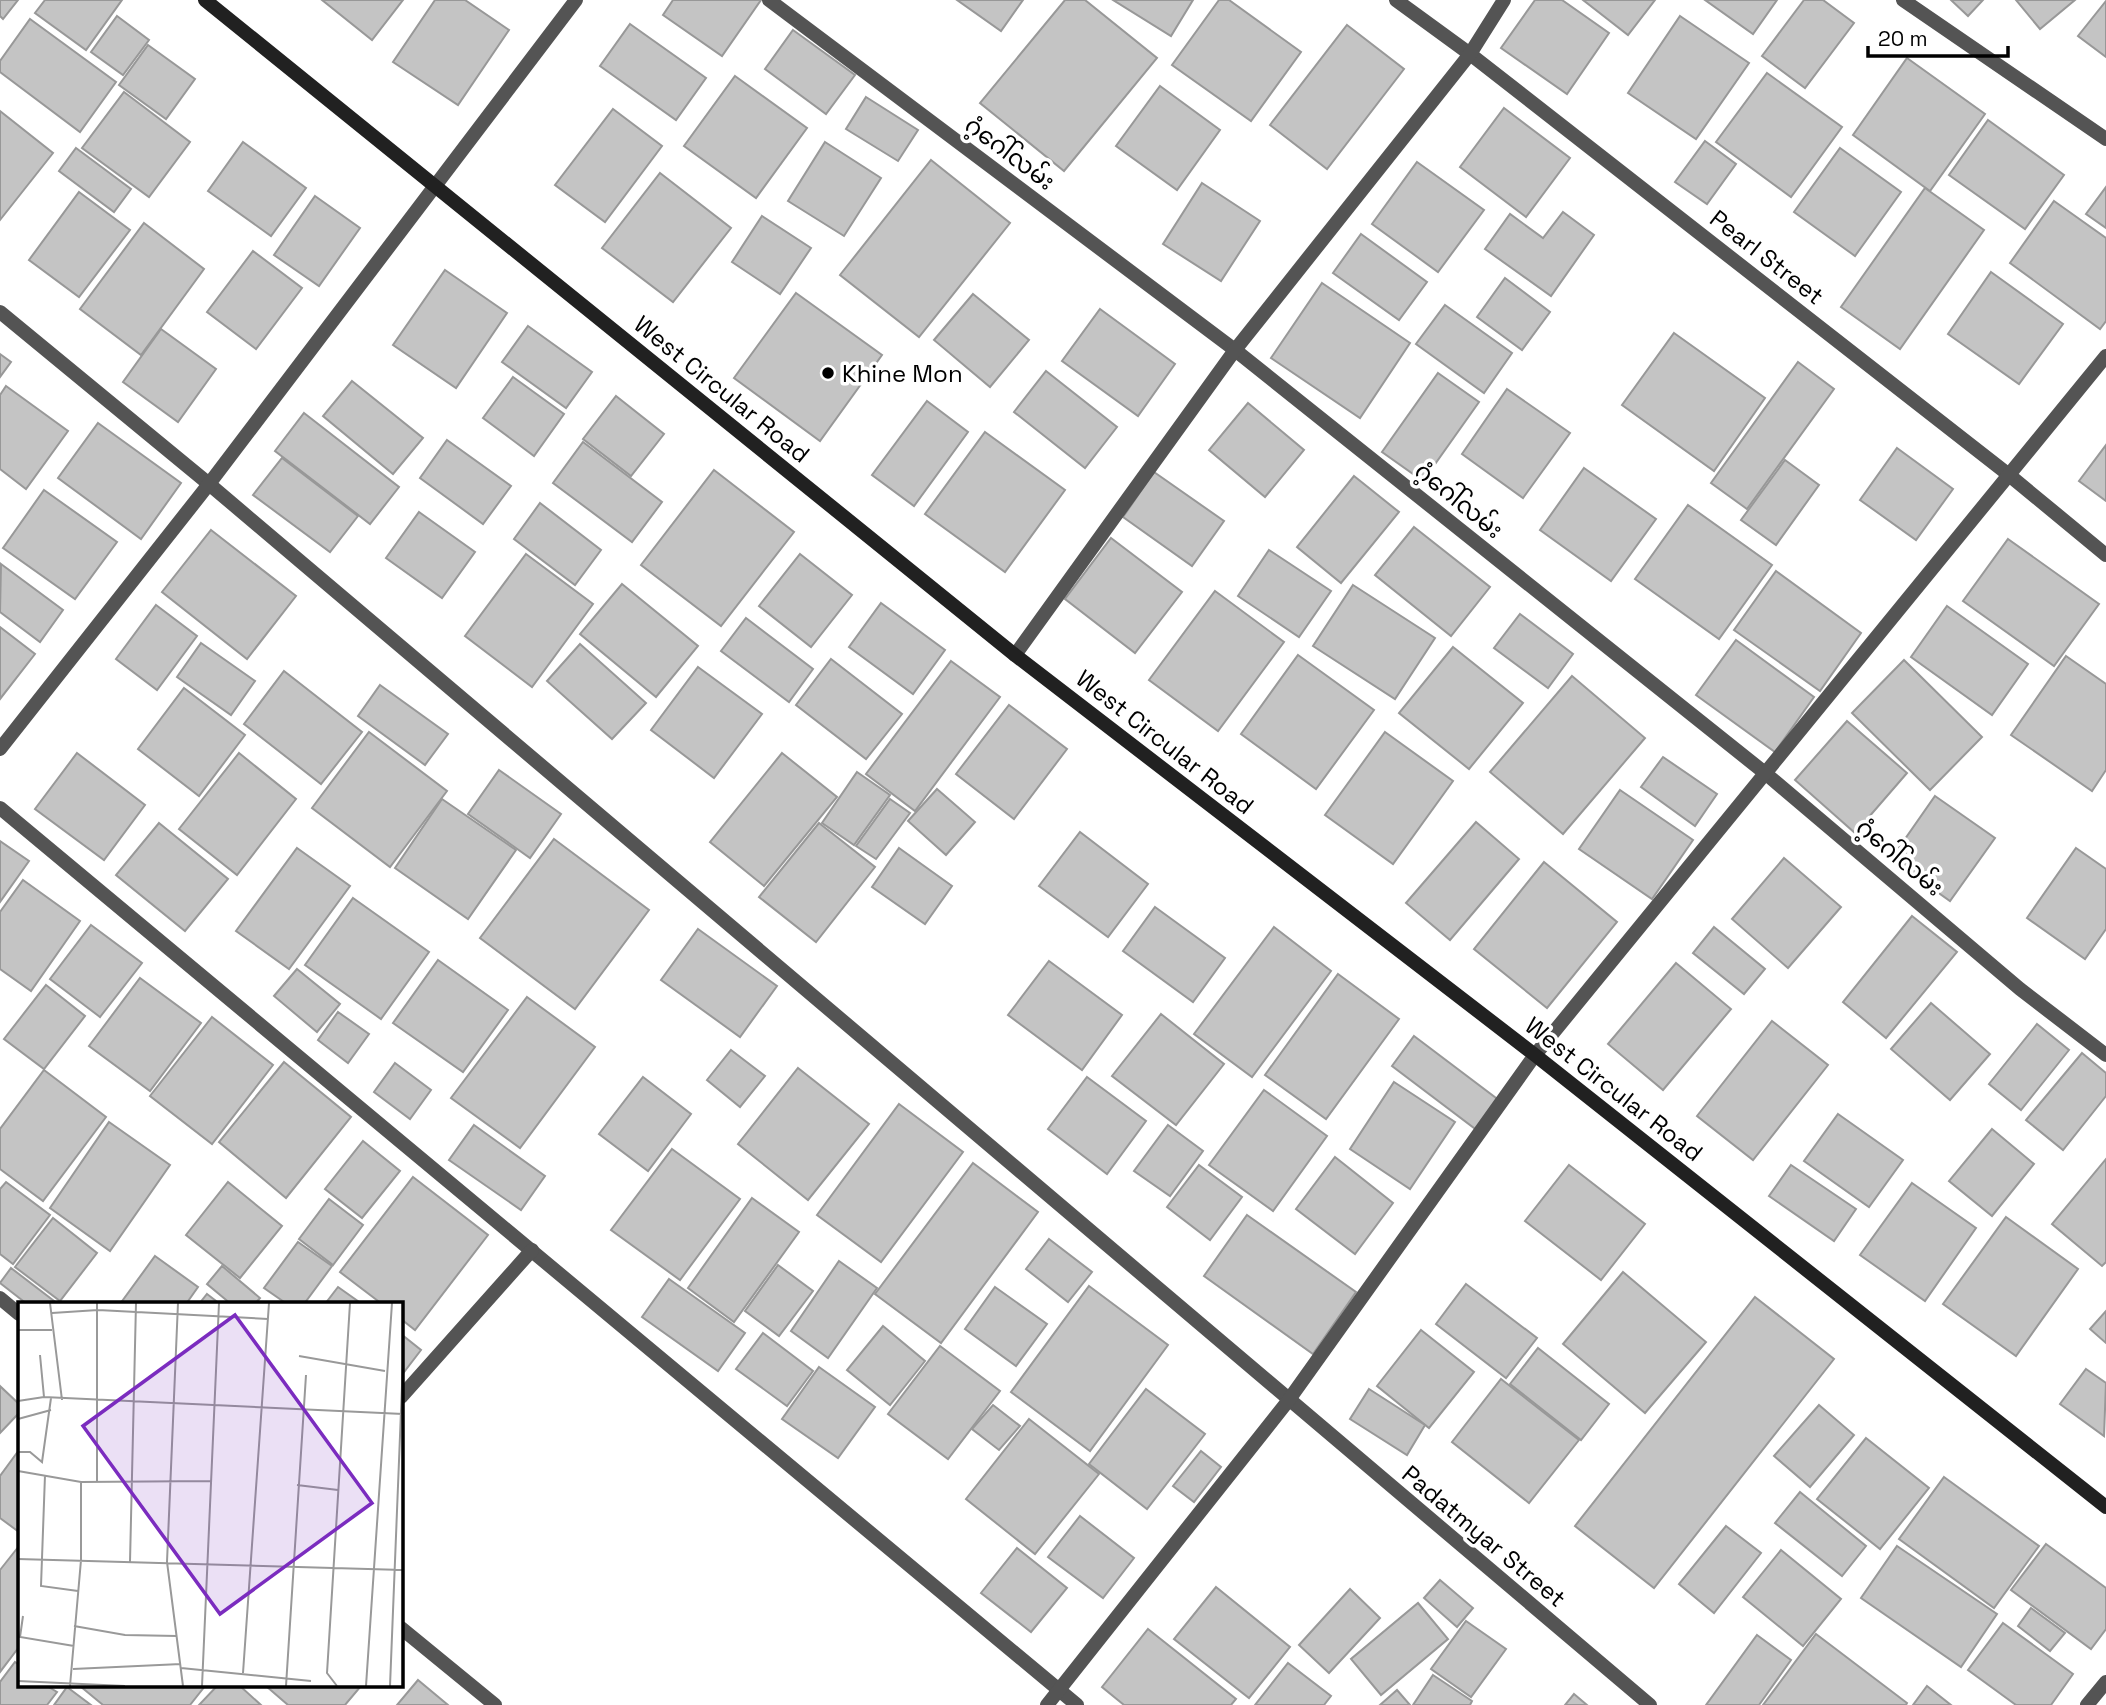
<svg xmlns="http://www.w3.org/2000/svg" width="2106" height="1705" font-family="'Space Grotesk','Noto Sans Myanmar',sans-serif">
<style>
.building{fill:#c4c4c4;stroke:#989898;stroke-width:2}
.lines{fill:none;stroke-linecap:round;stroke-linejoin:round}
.street{stroke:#545454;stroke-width:14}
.secondary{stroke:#212121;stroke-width:14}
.poi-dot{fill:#000;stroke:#fff;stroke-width:2.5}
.labels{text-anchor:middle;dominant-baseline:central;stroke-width:7;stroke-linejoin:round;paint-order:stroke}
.street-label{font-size:24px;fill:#000;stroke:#fff}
.poi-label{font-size:24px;fill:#000;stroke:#fff;text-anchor:start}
.inset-road{fill:none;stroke:#999;stroke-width:2}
.view{fill:#7b2cbf;fill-opacity:0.15;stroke:#7b2cbf;stroke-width:3.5}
.inset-edge{fill:none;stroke:#000;stroke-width:3.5}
</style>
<rect width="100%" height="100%" fill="#fff"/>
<!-- building -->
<g class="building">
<polygon points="0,0 18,0 3,19 0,16"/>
<polygon points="45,0 122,0 86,50 35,13"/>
<polygon points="322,0 403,0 372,40"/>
<polygon points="435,0 465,0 509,30 458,105 393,62"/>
<polygon points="673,0 761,0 722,56 663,15"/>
<polygon points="957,0 1023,0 1001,31"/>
<polygon points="1065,0 1085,0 1157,58 1064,171 980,103"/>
<polygon points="1113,0 1193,0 1171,36"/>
<polygon points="1219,0 1229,0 1301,52 1251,121 1172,65"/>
<polygon points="1535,0 1562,0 1609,33 1567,94 1501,48"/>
<polygon points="1583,0 1655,0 1628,35"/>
<polygon points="1705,0 1777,0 1753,34"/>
<polygon points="1804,0 1823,0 1854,23 1805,88 1762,56"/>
<polygon points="1951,0 1983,0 1968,16"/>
<polygon points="2016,0 2075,0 2040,29"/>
<polygon points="2106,1 2106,57 2078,36"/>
<polygon points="117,16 149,40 123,75 91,52"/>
<polygon points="1680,16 1749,63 1696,139 1628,93"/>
<polygon points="30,19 116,82 80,132 0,72 0,61"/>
<polygon points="630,24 706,78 676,120 600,66"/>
<polygon points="1347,25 1404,69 1327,169 1270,125"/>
<polygon points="793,30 855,75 826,114 765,69"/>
<polygon points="148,45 195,79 166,119 119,85"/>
<polygon points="1907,58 1985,114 1930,191 1853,135"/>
<polygon points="1767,73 1842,127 1791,197 1716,142"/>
<polygon points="735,76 807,128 756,198 684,146"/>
<polygon points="1160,86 1220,130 1177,190 1116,146"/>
<polygon points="124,92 190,142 149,197 82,148"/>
<polygon points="866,97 918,130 898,161 846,129"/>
<polygon points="1504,108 1570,158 1526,217 1460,167"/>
<polygon points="613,109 662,146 605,222 555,185"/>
<polygon points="0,111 53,153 0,220"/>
<polygon points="1988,120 2064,175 2025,229 1949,175"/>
<polygon points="1705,141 1736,164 1707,204 1675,182"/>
<polygon points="243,142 306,188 271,236 208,191"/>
<polygon points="825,142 881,178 844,236 788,201"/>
<polygon points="76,148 131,189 114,212 59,171"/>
<polygon points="1840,148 1901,192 1855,256 1794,212"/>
<polygon points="931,160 1010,223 919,337 840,275"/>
<polygon points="1417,162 1484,210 1438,272 1372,224"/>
<polygon points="660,173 731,228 673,302 602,248"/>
<polygon points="1202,183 1260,221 1221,281 1163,244"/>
<polygon points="2106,187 2106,228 2086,214"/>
<polygon points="1925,188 1984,230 1900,349 1841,307"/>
<polygon points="79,192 130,230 79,297 29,260"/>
<polygon points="315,196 360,228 319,286 274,255"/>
<polygon points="2054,201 2106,238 2106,321 2100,329 2010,263"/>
<polygon points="1563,212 1594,235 1551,296 1485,249 1510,214 1543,238"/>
<polygon points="762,216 811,248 780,294 732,262"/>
<polygon points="144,223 204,269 141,355 80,309"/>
<polygon points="1361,234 1427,282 1399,320 1333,273"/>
<polygon points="253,251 302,288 256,349 207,312"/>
<polygon points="445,270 507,313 456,388 393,345"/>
<polygon points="1991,272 2063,324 2019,384 1948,334"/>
<polygon points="1505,278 1550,312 1522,350 1477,317"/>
<polygon points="1322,283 1410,343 1360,418 1271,358"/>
<polygon points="796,293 882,355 820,441 734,378"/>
<polygon points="973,294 1029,340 990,387 934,340"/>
<polygon points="1445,305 1512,353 1484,393 1416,344"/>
<polygon points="1100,309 1175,364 1138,416 1062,361"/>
<polygon points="528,326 592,372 566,408 502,362"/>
<polygon points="161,329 216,369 178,422 123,382"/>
<polygon points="1674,333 1765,398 1714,471 1622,405"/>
<polygon points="0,354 11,362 0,377"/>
<polygon points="1798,362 1834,389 1747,509 1711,483"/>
<polygon points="1046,371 1117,427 1085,468 1014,412"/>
<polygon points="1438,373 1479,402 1423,481 1382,452"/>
<polygon points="513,377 564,414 534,456 483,418"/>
<polygon points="352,381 423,438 393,474 323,416"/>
<polygon points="6,386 68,431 26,489 0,469 0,395"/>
<polygon points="1507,389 1570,433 1523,498 1462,454"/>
<polygon points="616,396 664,434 631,476 583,439"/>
<polygon points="927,401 968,432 914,506 872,475"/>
<polygon points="1248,403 1304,450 1265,497 1209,450"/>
<polygon points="304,413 399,487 370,524 275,451"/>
<polygon points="98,423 181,483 141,539 58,478"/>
<polygon points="985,432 1065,490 1005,572 925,514"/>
<polygon points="447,440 511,486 483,524 420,478"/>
<polygon points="583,442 662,502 632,542 553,483"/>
<polygon points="2106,445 2106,501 2079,481"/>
<polygon points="1897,448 1953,489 1916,540 1860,500"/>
<polygon points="282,458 358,516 330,552 253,495"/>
<polygon points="1785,460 1819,485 1776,545 1741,520"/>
<polygon points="1584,468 1656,519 1611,581 1540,530"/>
<polygon points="714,470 794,532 721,626 641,565"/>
<polygon points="1154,472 1224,521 1192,566 1123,517"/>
<polygon points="1354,476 1399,512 1341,583 1297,547"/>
<polygon points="44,490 117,542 75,599 3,548"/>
<polygon points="540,503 601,550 575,585 514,539"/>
<polygon points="1688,505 1772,565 1719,639 1635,579"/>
<polygon points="419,512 475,552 442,598 386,558"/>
<polygon points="1414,527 1490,587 1451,636 1375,575"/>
<polygon points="211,530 296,596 247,659 162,592"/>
<polygon points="1111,538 1182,592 1135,653 1065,599"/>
<polygon points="2008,539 2099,604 2054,666 1963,601"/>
<polygon points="1269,550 1331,591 1299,637 1238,596"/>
<polygon points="526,554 593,604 532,687 465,636"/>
<polygon points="800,554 852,595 811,647 759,606"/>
<polygon points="1,564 63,610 40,642 0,612"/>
<polygon points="1776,571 1861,633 1820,691 1734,630"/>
<polygon points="622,584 698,646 656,697 580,634"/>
<polygon points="1353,585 1435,638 1395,699 1313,646"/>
<polygon points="1215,591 1284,642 1218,731 1149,680"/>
<polygon points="881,603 945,650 913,694 849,647"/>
<polygon points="156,605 197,636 157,690 116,659"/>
<polygon points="1947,606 2028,664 1992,715 1911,657"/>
<polygon points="1520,614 1573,654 1548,688 1494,648"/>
<polygon points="746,618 813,669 789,702 721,651"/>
<polygon points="0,627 35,654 0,699"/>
<polygon points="1736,640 1814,697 1775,752 1696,695"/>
<polygon points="201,643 255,681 231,715 177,677"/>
<polygon points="580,644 646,703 612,739 547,681"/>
<polygon points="1453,647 1523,703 1469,769 1399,713"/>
<polygon points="1298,655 1374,710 1316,789 1241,734"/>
<polygon points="2066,656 2106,684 2106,770 2092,791 2011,735"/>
<polygon points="831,659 902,714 866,759 796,705"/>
<polygon points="1904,660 1982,737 1930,790 1852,713"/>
<polygon points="951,661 1000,697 915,811 866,774"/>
<polygon points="698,667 762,714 714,778 651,730"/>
<polygon points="284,671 362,732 321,784 244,724"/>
<polygon points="1572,676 1645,738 1563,834 1490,772"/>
<polygon points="380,685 448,734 425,765 358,716"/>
<polygon points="184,688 245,735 199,796 138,749"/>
<polygon points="1009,705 1067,749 1014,819 956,774"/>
<polygon points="1847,721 1907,773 1855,833 1795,780"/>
<polygon points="369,732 447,791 390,867 312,808"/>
<polygon points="1385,732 1453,781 1393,864 1325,815"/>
<polygon points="77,753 145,805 104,860 35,809"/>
<polygon points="239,753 296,799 237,875 179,829"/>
<polygon points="782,753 837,797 764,886 710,842"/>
<polygon points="1663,757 1717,794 1695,826 1641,787"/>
<polygon points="499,770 561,814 530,858 468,814"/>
<polygon points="857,772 890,795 854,845 822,823"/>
<polygon points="937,789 975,822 946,855 908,821"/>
<polygon points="1620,790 1693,840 1652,899 1579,849"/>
<polygon points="1935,796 1995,838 1950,901 1891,859"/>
<polygon points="442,799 516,850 468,919 395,868"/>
<polygon points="890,799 910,813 876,859 856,846"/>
<polygon points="1476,822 1519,859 1450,940 1406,903"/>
<polygon points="159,823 228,879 185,931 116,875"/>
<polygon points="819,823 875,867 816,942 759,897"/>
<polygon points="1080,832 1148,884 1108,937 1039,886"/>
<polygon points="554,839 649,910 575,1009 480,938"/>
<polygon points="0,841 29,861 0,902"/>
<polygon points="297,848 350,886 289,969 236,931"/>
<polygon points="899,848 952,886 925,924 872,887"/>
<polygon points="2076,848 2106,869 2106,929 2085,959 2027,918"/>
<polygon points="1784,858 1841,907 1788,968 1732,919"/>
<polygon points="1544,862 1617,922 1547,1008 1474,949"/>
<polygon points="23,880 80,921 31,991 0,969 0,912"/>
<polygon points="353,898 429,952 381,1019 305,965"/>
<polygon points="1155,907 1225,958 1193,1002 1123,951"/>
<polygon points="1912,916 1957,952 1886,1038 1843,1002"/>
<polygon points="91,925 142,963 100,1017 50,979"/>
<polygon points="1274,927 1331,971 1252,1077 1194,1034"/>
<polygon points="1714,927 1765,969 1744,994 1693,953"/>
<polygon points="698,929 777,986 740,1037 661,980"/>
<polygon points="438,960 508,1010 463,1072 393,1023"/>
<polygon points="1049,961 1122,1015 1082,1070 1008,1015"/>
<polygon points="1676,963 1731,1009 1663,1090 1608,1044"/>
<polygon points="297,969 340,1004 317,1032 274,996"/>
<polygon points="1338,974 1399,1019 1326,1119 1265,1075"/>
<polygon points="140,978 201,1023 150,1091 89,1046"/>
<polygon points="46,985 85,1016 44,1069 4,1039"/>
<polygon points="527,997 595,1047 520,1148 451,1098"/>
<polygon points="1931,1003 1990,1054 1950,1100 1891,1049"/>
<polygon points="338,1012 369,1034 348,1063 318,1040"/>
<polygon points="1161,1014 1224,1064 1176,1125 1112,1076"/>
<polygon points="212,1017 273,1065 212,1144 150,1096"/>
<polygon points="1772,1021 1828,1065 1753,1160 1697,1116"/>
<polygon points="2037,1024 2069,1050 2021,1110 1989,1084"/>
<polygon points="1414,1036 1500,1101 1478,1131 1392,1066"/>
<polygon points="731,1050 765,1076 740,1107 707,1080"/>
<polygon points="2082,1053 2106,1073 2106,1096 2063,1150 2026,1120"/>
<polygon points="284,1062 351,1117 286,1198 219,1142"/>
<polygon points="395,1063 431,1090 410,1119 374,1092"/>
<polygon points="798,1068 869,1124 808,1200 738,1144"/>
<polygon points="44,1070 106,1117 43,1201 0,1169 0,1129"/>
<polygon points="643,1077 691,1114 648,1171 599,1134"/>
<polygon points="1087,1077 1146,1121 1107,1174 1048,1129"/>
<polygon points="1394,1082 1455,1122 1410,1189 1350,1149"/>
<polygon points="1264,1090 1327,1136 1273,1211 1209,1165"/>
<polygon points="899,1104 963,1152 881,1262 817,1215"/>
<polygon points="1838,1114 1903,1160 1869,1207 1804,1161"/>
<polygon points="109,1122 170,1165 110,1251 50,1208"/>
<polygon points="474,1125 545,1176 521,1210 449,1160"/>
<polygon points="1168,1125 1203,1151 1170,1196 1134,1171"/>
<polygon points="1992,1129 2034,1164 1992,1216 1949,1181"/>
<polygon points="363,1141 400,1171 362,1218 325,1189"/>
<polygon points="672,1149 740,1199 680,1280 611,1230"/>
<polygon points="1335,1157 1393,1203 1355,1254 1296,1209"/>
<polygon points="2106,1159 2106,1262 2102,1266 2052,1224"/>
<polygon points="973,1163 1038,1212 941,1343 875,1294"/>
<polygon points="1199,1165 1242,1197 1210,1240 1167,1207"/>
<polygon points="1569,1165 1645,1224 1601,1280 1525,1221"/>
<polygon points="1791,1165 1856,1209 1834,1241 1769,1196"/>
<polygon points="413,1177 488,1235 415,1330 401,1319 401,1304 382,1304 340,1272"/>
<polygon points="6,1182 50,1215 13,1264 0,1254 0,1189"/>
<polygon points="228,1182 282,1226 240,1278 186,1235"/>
<polygon points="1912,1183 1976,1228 1925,1301 1860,1255"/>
<polygon points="752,1198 799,1232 734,1322 688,1288"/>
<polygon points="329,1199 363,1225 333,1265 299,1239"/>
<polygon points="1247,1215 1356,1292 1313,1354 1204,1276"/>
<polygon points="2006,1217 2078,1269 2016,1356 1943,1304"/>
<polygon points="53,1218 97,1253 60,1301 15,1267"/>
<polygon points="1049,1239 1092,1272 1068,1302 1026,1269"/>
<polygon points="298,1242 332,1266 304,1304 287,1304 264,1288"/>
<polygon points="155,1256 198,1287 186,1304 120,1304"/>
<polygon points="839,1261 877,1288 828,1358 791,1331"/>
<polygon points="778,1265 813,1291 779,1336 745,1311"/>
<polygon points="222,1266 260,1298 255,1304 231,1304 207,1284"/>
<polygon points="11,1268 58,1304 27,1304 0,1283"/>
<polygon points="1623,1272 1706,1342 1645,1413 1563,1344"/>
<polygon points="669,1279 745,1333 718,1371 642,1317"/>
<polygon points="1466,1284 1537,1338 1506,1378 1436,1324"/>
<polygon points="1089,1286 1168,1345 1090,1451 1011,1392"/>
<polygon points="338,1287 362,1304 325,1304"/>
<polygon points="995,1287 1047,1324 1016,1366 965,1329"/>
<polygon points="207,1294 220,1304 199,1304"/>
<polygon points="1755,1297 1834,1359 1654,1588 1575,1526"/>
<polygon points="2106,1311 2106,1343 2090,1329"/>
<polygon points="883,1326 925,1361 890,1405 847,1370"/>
<polygon points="1421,1330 1474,1372 1429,1428 1377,1386"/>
<polygon points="763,1333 813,1371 787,1406 736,1369"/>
<polygon points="401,1334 421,1350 401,1376"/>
<polygon points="940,1346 1000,1391 948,1459 888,1414"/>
<polygon points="1538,1348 1609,1404 1581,1440 1510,1384"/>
<polygon points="819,1367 875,1407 838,1458 782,1419"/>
<polygon points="2086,1369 2106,1383 2104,1436 2060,1404"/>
<polygon points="1501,1379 1579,1440 1529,1503 1452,1442"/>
<polygon points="0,1386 19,1404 19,1413 0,1433"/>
<polygon points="1146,1389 1205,1434 1147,1509 1089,1464"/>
<polygon points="1369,1389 1425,1425 1407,1455 1350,1419"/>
<polygon points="993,1405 1020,1426 999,1450 972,1429"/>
<polygon points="1819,1405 1854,1435 1810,1487 1774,1456"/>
<polygon points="1029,1419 1099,1474 1035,1554 966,1499"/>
<polygon points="1866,1438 1929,1488 1880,1549 1817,1499"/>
<polygon points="19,1450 19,1532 0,1518 0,1476"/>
<polygon points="1201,1451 1221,1467 1194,1502 1173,1486"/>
<polygon points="1944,1477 2039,1546 1994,1608 1899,1539"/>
<polygon points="1800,1492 1866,1546 1842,1576 1775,1523"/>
<polygon points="1080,1516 1134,1558 1103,1598 1048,1557"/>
<polygon points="1726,1526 1761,1553 1714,1613 1679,1584"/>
<polygon points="2046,1544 2106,1588 2106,1629 2091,1649 2011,1590"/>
<polygon points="19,1546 19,1647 0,1672 0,1570"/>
<polygon points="1897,1546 1997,1614 1961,1667 1861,1598"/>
<polygon points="1017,1548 1067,1588 1031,1632 981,1593"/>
<polygon points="1781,1550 1841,1599 1803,1646 1743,1597"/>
<polygon points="1440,1580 1473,1608 1457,1627 1424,1598"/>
<polygon points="1216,1587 1290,1647 1249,1698 1174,1639"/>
<polygon points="1350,1589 1380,1618 1329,1673 1299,1645"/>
<polygon points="1418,1603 1448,1639 1381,1695 1351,1659"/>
<polygon points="2031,1608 2065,1633 2050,1651 2018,1626"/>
<polygon points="1466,1621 1506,1649 1471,1697 1431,1669"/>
<polygon points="2003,1623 2073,1674 2051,1705 2016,1705 1968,1670"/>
<polygon points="1148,1629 1236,1699 1231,1705 1124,1705 1102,1687"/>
<polygon points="1816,1634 1907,1703 1906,1705 1763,1705"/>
<polygon points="1757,1635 1791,1660 1759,1705 1706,1705"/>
<polygon points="15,1662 19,1665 19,1686 47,1686 57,1692 47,1705 0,1705 0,1682"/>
<polygon points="1288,1663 1331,1696 1324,1705 1255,1705"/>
<polygon points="1433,1675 1472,1701 1470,1705 1413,1705"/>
<polygon points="418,1680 448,1705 397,1705"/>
<polygon points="80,1686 205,1686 190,1705 103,1705"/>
<polygon points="217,1686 240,1686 261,1705 199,1705"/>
<polygon points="266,1686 361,1686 345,1705 288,1705"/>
<polygon points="1927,1686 1951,1705 1913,1705"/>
<polygon points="67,1687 91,1705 54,1705"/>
<polygon points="1397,1690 1410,1705 1380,1705"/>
<polygon points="1574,1694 1587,1705 1565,1705"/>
</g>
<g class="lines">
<!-- street -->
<g class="street">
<polyline points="769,0 1235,350 1765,773 2020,989 2106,1055"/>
<polyline points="1396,0 1470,54 2009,475 2106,555"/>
<polyline points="1903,0 2106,139"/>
<polyline points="0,312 209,484 1650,1705"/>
<polyline points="1015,655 1235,350 1470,54 1504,0"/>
<polyline points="0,749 209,484 576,0"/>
<polyline points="0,808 1077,1705"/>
<polyline points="0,1298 19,1314"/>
<polyline points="401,1397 532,1250"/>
<polyline points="401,1628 495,1705"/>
<polyline points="1047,1705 1288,1401 1535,1055 2106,356"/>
<polyline points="2087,1705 2106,1682"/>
</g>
<!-- secondary -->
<polyline class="secondary" points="205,0 1015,655 1535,1055 2106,1507"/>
</g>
<!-- markers -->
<circle class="poi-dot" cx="828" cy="373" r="7"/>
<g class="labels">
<!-- street labels -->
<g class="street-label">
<text transform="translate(1010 153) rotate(37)">ဂံ့ဂေါ်လမ်း</text>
<text transform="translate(1767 257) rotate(38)">Pearl Street</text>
<text transform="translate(722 389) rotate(39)">West Circular Road</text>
<text transform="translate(1459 500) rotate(39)">ဂံ့ဂေါ်လမ်း</text>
<text transform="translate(1165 742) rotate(38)">West Circular Road</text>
<text transform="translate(1900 857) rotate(40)">ဂံ့ဂေါ်လမ်း</text>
<text transform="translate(1614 1089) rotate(38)">West Circular Road</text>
<text transform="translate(1484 1536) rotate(40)">Padatmyar Street</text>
</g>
<!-- poi labels -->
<g class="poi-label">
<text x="842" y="373">Khine Mon</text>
</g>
</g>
<!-- overview -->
<g transform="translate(18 1302)">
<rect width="385" height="385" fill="#fff"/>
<path class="inset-road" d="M32 1 44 98M79 1V179M160 1 149 260 165 384M34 11 80 8 250 17M0 28H34M22 53 26 95M281 54 367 69M0 99 26 95 385 112M0 117 33 108M0 150H12L24 160 33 96M0 169 63 180 194 179M27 173 23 284 60 289M279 183 320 188M0 257 385 268M112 260 118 1M5 314 2 335 56 344M56 324 107 333 159 334M163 366 293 379M55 367 163 362M225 371 251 1M0 379 107 384M52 384 63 258V180M184 384 201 1M268 384 288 73M319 384 309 371 332 1M348 384 374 1M372 384 385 59"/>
<path class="view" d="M217 13 354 201 202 312 65 124Z"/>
<rect width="385" height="385" class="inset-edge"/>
</g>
<!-- scale -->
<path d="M1868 46v10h140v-10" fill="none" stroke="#000000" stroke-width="3.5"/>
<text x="1878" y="46" font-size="21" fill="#000000" stroke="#ffffff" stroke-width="5" paint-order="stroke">20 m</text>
</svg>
